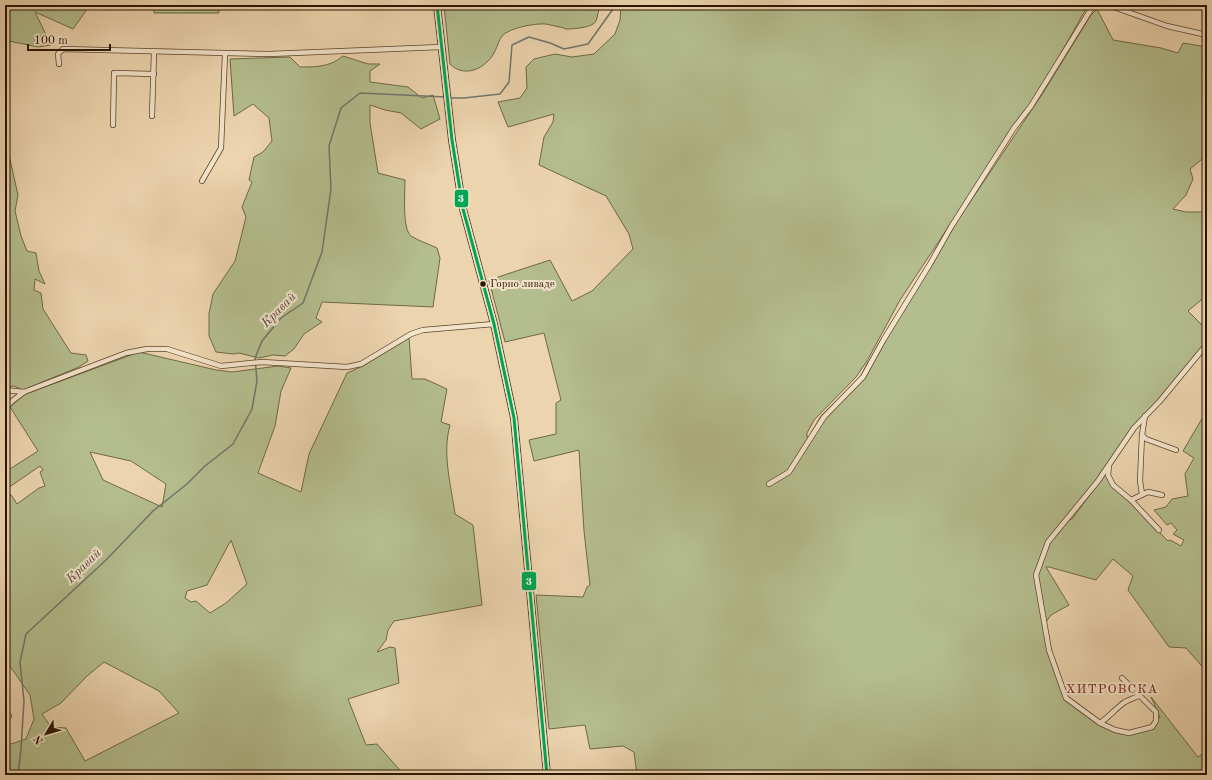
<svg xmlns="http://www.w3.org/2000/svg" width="1212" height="780" font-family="'Old Standard TT',serif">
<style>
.green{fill:#b4bd8d;stroke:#6e6846;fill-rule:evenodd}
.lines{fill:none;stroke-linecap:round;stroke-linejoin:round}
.stream{stroke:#70756d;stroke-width:1.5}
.minor-casing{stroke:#5a442c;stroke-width:6}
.tertiary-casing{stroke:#5a442c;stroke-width:8}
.minor{stroke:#f3e3ca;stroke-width:4.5}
.tertiary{stroke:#f3e3ca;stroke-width:6}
.bus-1-casing{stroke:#f3e3ca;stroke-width:6}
.bus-1{stroke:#00a651;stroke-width:3}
.bus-dot{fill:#291400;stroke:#f3e3ca;stroke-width:1.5}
.labels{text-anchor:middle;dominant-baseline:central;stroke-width:4;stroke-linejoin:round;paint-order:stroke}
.bus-label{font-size:11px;fill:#291400;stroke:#f3e3ca;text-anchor:start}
.water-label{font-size:13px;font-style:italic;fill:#524c40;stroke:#f3e3ca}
.neighbourhood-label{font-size:13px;letter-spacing:1px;fill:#7a1f14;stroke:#f3e3ca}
.line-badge{stroke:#f3e3ca;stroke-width:1.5}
.badge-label{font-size:11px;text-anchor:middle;font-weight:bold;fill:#fff}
</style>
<rect width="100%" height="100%" fill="#ecd4ae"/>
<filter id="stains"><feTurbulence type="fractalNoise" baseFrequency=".005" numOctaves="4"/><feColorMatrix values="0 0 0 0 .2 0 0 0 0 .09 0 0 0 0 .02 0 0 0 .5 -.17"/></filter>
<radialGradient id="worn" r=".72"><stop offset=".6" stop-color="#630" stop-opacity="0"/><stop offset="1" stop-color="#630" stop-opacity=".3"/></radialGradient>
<!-- green -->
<g class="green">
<polygon points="5,5 90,5 73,29 35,12 51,45 38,47 9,41 5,43"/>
<polygon points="154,5 218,5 219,13 154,13"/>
<path d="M444 5H600C598 10 598 16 596 21 593 28 572 29 565 29L564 28C558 27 552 25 546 24 535 23 509 28 502 36 499 40 497 47 495 51 487 68 465 79 450 64Z"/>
<path d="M621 5H1073L1086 9 1045 81 900 300 867 361 856 377 814 420 807 433V437H809L821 416 861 376 868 362 870 363 940 247 1043 93 1091 15 1097 9 1113 40 1161 48 1178 53 1183 43 1207 47V149L1204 152 1207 155 1190 169 1193 179 1186 195 1173 209 1186 212H1207V295L1188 311 1207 330V343L1176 382 1139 421 1069 520 1072 519 1107 472 1111 484 1168 541 1170 540 1181 546 1184 540 1173 534 1177 530 1171 523 1167 525 1154 510 1166 507 1172 499 1188 496 1185 474 1194 458 1183 451 1207 410V672L1186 648 1169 647 1128 590 1133 576 1113 559 1096 580 1049 567H1046L1069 605 1051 615 1046 622C1047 632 1058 686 1062 691 1080 714 1138 754 1160 717L1151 697 1198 757 1207 751V775H637L634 752 623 746 590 749 585 725 549 729 536 595 583 597 587 587 590 585 584 531 579 450 534 461 529 440 556 434V403L561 400 544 333 505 342 489 280 550 260 572 301 592 291 633 249 629 234 606 196 539 165 544 137 553 122 554 114 508 127 498 102 520 98 527 88 526 67 534 59 555 54 572 57 594 54 615 34 620 20Z"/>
<path d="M343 56 368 64H380L370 71V82L408 87 422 98 433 95 440 119 421 129 401 113 385 110 370 105V123L378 173 405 180C405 192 402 229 411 236 419 241 429 244 437 248L440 258 433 307 322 302 316 318 322 322 304 334 294 349 285 356 273 355 259 358 239 353 233 354 216 352 209 336V314L213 294 235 261 246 217 242 207 252 182 249 180 254 157 263 152 272 141 269 118 253 104 234 116 230 59 290 57 300 67C316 67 330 67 343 56Z"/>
<polygon points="5,148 9,155 18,195 15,211 21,236 27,251 36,253 39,271 45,284 35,279 34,290 41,293 43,309 71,353 86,355 88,361 79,367 23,390 14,386 5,387"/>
<path d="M409 338 412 379H425L447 389 441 422 450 425C442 454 451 485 455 514L473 525 482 605 394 621 388 630 386 640 377 652 390 647 395 648 399 683 348 699 366 745 377 744 404 775H5V746L26 739 34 719 30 695 5 659V472L38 451 10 407 23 395 139 352 216 370 232 372 278 366 291 368 281 391 275 426 258 473 301 492 309 454 347 373 363 366ZM90 452 131 461 166 484 162 507 103 480ZM40 466 43 470 40 472 45 486 39 488 17 504 12 496 5 490ZM231 540 247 584 226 603 210 613 196 601 191 602 185 598 187 591 207 585ZM104 662 159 691 179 713 85 761 66 728 51 727 42 714 61 703 87 676Z"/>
</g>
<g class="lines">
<!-- stream -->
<g class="stream">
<polyline points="450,98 464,98 500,94 509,82 512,45 529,37 550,43 564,49 588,44 613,9 613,5"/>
<polyline points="18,775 21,749 24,701 20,662 26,634 106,560 153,511 187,484 205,466 233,444 252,409 257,381 255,358 262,341 281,318 303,303 322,252 331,189 329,146 341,108 360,93 446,97"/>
</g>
<!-- minor casing -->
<g class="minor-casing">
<g id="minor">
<polyline points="1108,5 1167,26 1207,35"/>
<polyline points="59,64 58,54 63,49 269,54 441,47"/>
<polyline points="152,116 154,52"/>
<polyline points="113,125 114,73 154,74"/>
<polyline points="202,181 221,148 225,54"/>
<polyline points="5,390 24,392"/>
<polyline points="5,410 11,402 24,392 126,353 147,349 167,349 221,366 262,362 347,367 361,364 411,334 423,330 494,324"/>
<polyline points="1142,435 1146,439 1176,450"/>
<polyline points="1109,466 1108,475 1113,485 1131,500 1159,530"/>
<polyline points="769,484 789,472 824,417 863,377 884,339 930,264 951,227 1014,128 1031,106 1093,6 1096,5"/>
<polyline points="1142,494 1140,481 1142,435 1145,416"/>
<polyline points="1131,500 1148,492 1162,495"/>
<polyline points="1122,678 1156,712 1156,721 1152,727 1129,733 1115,730 1100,723 1066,698 1049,650 1036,575 1048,542 1098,481 1134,428 1160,401 1207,344"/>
<polyline points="5,711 9,716"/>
<path d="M1100 723C1109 717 1116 708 1125 702 1130 699 1135 698 1140 695"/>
</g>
</g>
<!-- tertiary casing -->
<g class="tertiary-casing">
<polyline id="tertiary" points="437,5 452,140 463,209 494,324 514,418 547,775"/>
</g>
<!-- minor -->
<use href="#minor" class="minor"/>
<!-- tertiary -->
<use href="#tertiary" class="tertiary"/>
<!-- bus-1 casing -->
<g class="bus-1-casing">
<polyline id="bus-1" points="437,5 452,140 463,209 494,324 514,418 547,775"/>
</g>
<!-- bus-1 -->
<use href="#bus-1" class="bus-1"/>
</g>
<!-- markers -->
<circle class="bus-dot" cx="483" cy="284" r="3.5"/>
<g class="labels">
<!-- bus labels -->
<g class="bus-label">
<text x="490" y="284">Горно ливаде</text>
</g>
<!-- water labels -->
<g class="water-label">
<text transform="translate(279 310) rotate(-45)">Кравай</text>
<text transform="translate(84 566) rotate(-44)">Кравай</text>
</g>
<!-- neighbourhood labels -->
<g class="neighbourhood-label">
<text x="1112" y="689">ХИТРОВСКА</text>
</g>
</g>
<g class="line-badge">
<rect x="454" y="189" width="15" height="19" rx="4" fill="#00a651"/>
<rect x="521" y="571" width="16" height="20" rx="4" fill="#00a651"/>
</g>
<g class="badge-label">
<text x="461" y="202">3</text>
<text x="529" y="585">3</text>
</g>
<!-- margin -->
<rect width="1212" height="780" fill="none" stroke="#ecd4ae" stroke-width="20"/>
<rect x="6" y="6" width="1200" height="768" fill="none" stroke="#291400" stroke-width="2"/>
<rect x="10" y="10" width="1192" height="760" fill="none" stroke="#291400"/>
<!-- north arrow -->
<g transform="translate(46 734) rotate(232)" stroke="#f3e3ca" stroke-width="3" paint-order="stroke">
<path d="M0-3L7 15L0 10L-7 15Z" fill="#291400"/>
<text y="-6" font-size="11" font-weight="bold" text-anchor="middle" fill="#291400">N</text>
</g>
<!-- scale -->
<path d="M28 44v6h82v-6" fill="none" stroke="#291400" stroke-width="2"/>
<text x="34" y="44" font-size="12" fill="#291400" stroke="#f3e3ca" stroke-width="3" paint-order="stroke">100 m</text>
<rect width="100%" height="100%" filter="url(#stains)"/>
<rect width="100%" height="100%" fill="url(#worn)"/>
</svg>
